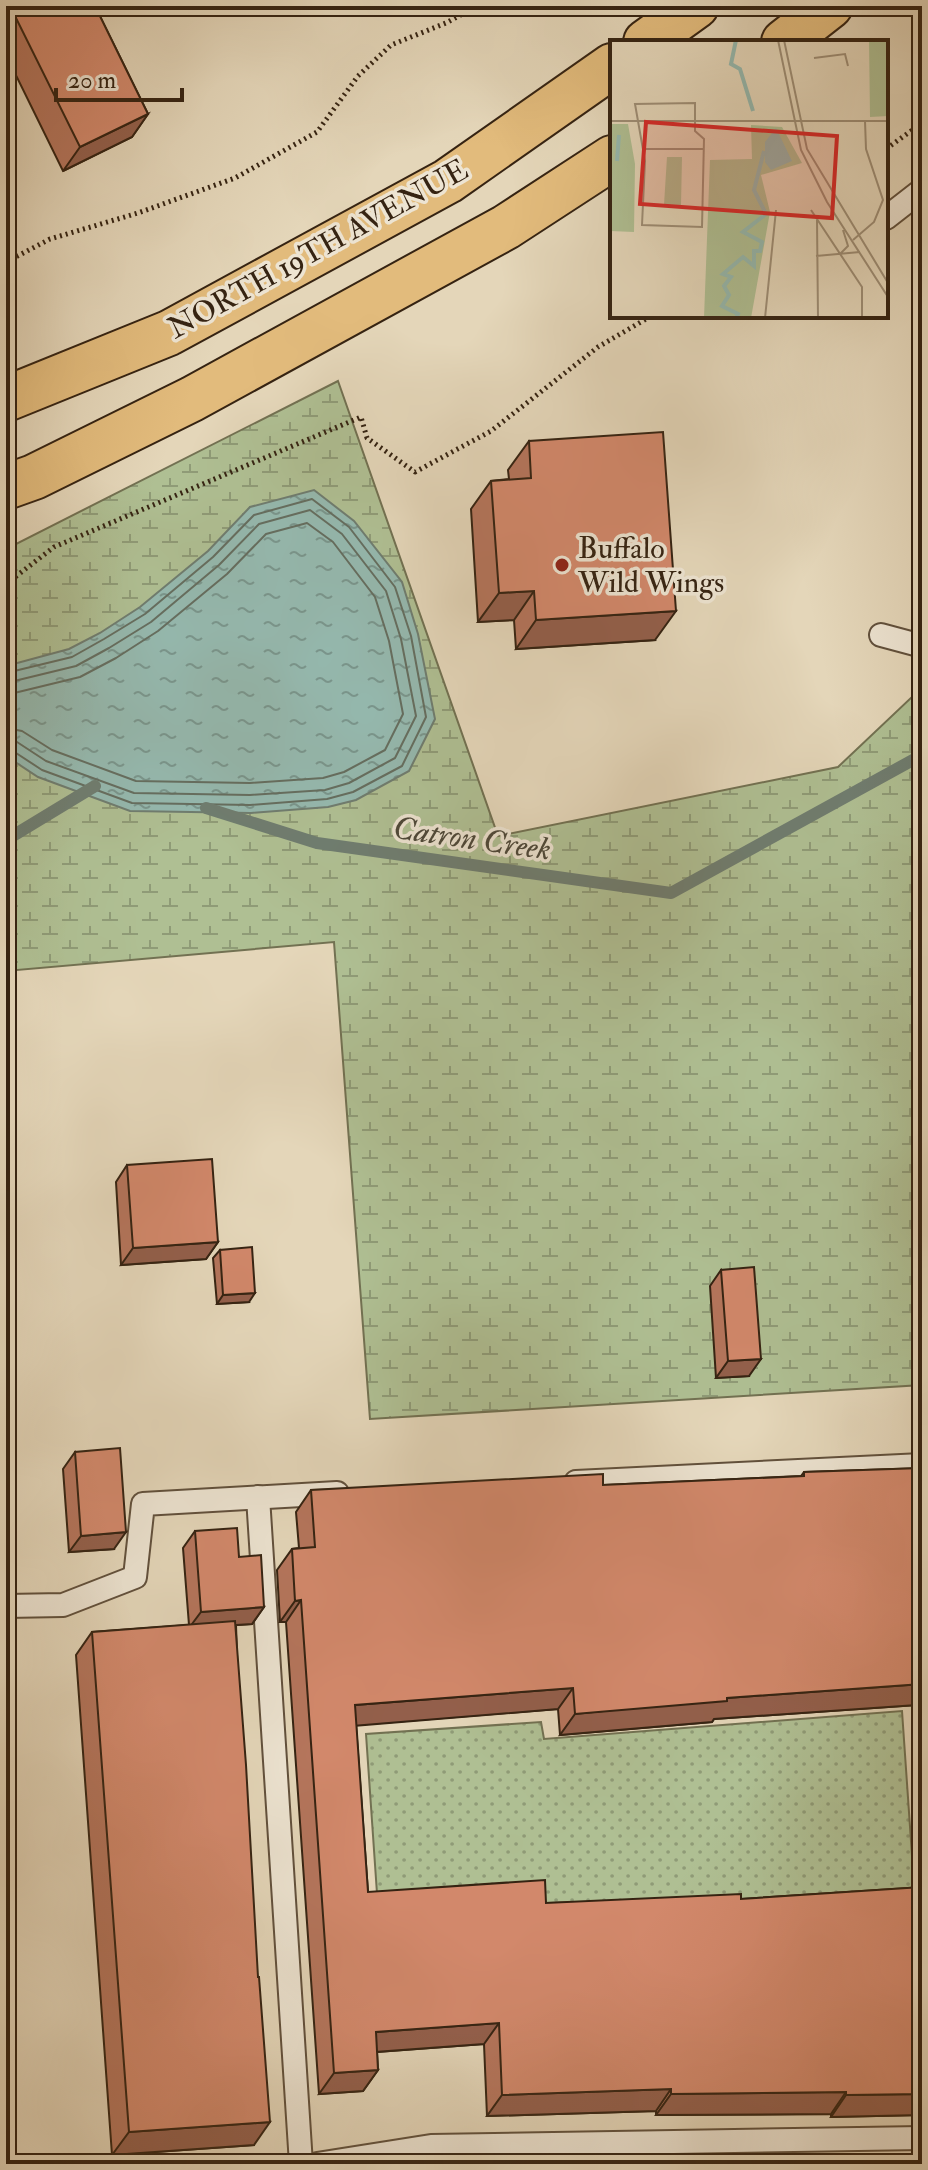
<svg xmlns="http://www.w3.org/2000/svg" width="928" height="2170" font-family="'IM FELL Double Pica',serif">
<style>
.grass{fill:url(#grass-dots);stroke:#727152;stroke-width:2}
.wetland{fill:url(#wetland-marsh);stroke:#727152;stroke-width:2}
.water{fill:url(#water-ripples);stroke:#6f7d70;stroke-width:2}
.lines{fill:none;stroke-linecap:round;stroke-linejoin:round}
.shore{stroke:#656e60;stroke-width:2}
.stream{stroke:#6f7d70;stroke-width:12}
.service-casing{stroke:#61503c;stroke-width:26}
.primary-casing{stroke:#352312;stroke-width:48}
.path{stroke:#352312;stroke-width:5;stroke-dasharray:2 4;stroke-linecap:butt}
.service{stroke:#ede4d2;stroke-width:22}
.primary{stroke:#e2bb7c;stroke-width:44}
.wall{fill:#b5755c;stroke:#352312;stroke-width:2}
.shaded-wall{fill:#935f4b;stroke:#352312;stroke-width:2}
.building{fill:#d2886b;stroke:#352312;stroke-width:2}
.poi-dot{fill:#8f2418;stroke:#ede4d2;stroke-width:3}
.labels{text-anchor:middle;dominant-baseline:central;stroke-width:7;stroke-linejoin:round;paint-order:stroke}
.street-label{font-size:30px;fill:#352312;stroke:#ede4d2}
.poi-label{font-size:30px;fill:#352312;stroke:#ede4d2;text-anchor:start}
.water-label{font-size:32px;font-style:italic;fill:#4d4839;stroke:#ede4d2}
.inset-river{fill:none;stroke:#95b9af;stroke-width:4}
.inset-road{fill:none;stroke:#9e8e76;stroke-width:2}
.view{fill:#d62828;fill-opacity:0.15;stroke:#d62828;stroke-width:4}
.inset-edge{fill:none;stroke:#352312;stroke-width:4}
</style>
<defs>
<pattern id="grass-dots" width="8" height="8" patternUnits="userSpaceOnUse" patternTransform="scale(2)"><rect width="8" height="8" fill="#afbf93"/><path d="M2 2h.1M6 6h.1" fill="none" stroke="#8f9b77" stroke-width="1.8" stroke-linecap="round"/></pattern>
<pattern id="wetland-marsh" width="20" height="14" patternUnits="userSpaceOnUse" patternTransform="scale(2)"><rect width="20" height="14" fill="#afbf93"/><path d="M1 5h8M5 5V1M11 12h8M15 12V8" fill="none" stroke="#8f9b77"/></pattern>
<pattern id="water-ripples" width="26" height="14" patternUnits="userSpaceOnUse" patternTransform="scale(2)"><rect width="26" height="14" fill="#95b9af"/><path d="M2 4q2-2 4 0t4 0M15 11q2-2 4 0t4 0" fill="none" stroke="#7a968d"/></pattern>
</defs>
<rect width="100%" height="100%" fill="#e4d6b9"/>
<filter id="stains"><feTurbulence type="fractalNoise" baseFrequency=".0025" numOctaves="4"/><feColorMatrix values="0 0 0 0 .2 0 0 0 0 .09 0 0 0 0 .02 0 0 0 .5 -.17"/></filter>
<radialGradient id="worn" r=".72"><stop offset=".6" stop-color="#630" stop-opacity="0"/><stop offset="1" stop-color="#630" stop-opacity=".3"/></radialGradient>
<!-- grass -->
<polygon class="grass" points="902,1711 915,1899 378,1908 366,1734 541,1722 544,1739"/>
<!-- wetland -->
<polygon class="wetland" points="338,381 498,836 838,767 914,695 922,697 922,1385 370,1419 334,942 6,971 6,552 10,547"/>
<!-- water -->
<polygon class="water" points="314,490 354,521 402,582 418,634 435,719 409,771 356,800 328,807 251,813 130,811 38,777 6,756 6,666 69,649 100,633 140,607 208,551 250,507"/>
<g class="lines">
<!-- shore -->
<g class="shore">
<polyline points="6,673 72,657 104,639 145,614 213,557 254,515 312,499 349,527 395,587 411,636 426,717 402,766 353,792 327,799 250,805 132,803 42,770 13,751 6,750"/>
<polyline points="6,683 76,666 109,648 151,622 219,565 259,524 310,510 342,534 386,591 401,639 416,716 395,758 349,783 325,790 250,795 134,793 46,761 17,742 6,740"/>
<polyline points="6,695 80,677 116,658 158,631 227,574 266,534 307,523 333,542 375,597 389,641 403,714 385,750 344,772 323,778 250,783 136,781 52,750 22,731 6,728"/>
</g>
<!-- stream -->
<g class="stream">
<polyline points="206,808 317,843 671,893 922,755"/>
<polyline points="6,840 95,786"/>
</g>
<!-- service casing -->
<g class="service-casing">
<g id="service">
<polyline points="886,218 922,190"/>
<polyline points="881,635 922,646"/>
<polyline points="576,1482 922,1465"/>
<polyline points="258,1497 301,2164"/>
<polyline points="6,1606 63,1605 135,1577 143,1504 337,1493"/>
<polyline points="317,2164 431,2146 922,2138"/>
</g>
</g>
<!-- primary casing -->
<g class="primary-casing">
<g id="primary">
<polyline points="646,42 696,6"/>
<polyline points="784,42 830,6"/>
<polyline points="6,399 169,333 448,181 612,66"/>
<polyline points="6,487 34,477 192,399 506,227 612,158"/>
</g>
</g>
<!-- path -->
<g class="path">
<polyline points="886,149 922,123"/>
<polyline points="6,262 50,239 138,213 235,178 317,132 358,76 391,45 446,23 477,6"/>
<polyline points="6,584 54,547 361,417 367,438 415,472 491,431 598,347 651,316"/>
</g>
<!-- service -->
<use href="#service" class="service"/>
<!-- primary -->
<use href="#primary" class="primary"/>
</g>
<!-- wall -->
<g class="wall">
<polygon points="6,6 95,6 148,114 132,137 63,171 6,55"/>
<polygon points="529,441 655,640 516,649 514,620 478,622 471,509 491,481 509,479 508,470"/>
<polygon points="127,1165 218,1242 206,1259 121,1265 116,1182"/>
<polygon points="220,1250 249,1302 217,1304 213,1258"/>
<polygon points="721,1270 749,1376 716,1378 710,1286"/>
<polygon points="75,1452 114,1549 69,1552 63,1469"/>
<polygon points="922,1468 922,1770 917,1705 714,1719 712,1722 560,1735 558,1709 356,1725 368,1892 546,1903 741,1899 922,1887 922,2115 831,2117 831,2114 656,2115 656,2111 487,2116 484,2044 377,2052 378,2070 363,2091 319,2094 286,1622 280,1622 277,1570 292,1549 299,1548 296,1512 311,1490 603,1485 801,1476 804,1472"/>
<polygon points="195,1531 239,1557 264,1607 252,1624 236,1625 254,2145 112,2155 76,1655 92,1632 189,1625 183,1548"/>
</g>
<!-- shaded-wall -->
<g class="shaded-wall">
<polygon points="148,114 132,137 63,171 80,147"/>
<polygon points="534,591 514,620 478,622 499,593"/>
<polygon points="676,611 655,640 516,649 536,620"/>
<polygon points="218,1242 206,1259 121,1265 133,1248"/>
<polygon points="255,1293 249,1302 217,1304 223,1295"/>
<polygon points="761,1359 749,1376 716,1378 728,1361"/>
<polygon points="126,1532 114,1549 69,1552 81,1536"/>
<polygon points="301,1600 286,1622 280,1622 295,1601"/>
<polygon points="264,1607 252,1624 189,1628 201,1612"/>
<polygon points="922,1684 922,1698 917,1705 714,1719 712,1722 560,1735 575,1714 727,1698"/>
<polygon points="573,1688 558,1709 340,1727 355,1705"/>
<polygon points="499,2023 484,2044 361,2053 376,2032"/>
<polygon points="378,2070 363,2091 319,2094 334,2073"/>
<polygon points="671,2089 656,2111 487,2116 502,2095"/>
<polygon points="846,2092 831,2114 656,2115 671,2094"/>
<polygon points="922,2094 922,2115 831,2117 846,2095"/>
<polygon points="270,2122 254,2145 112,2155 129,2132"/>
</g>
<!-- building -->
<g class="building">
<polygon points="10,6 95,6 148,114 80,147"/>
<polygon points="663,432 676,611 536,620 534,591 499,593 491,481 531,478 529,441"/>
<polygon points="212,1159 218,1242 133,1248 127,1165"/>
<polygon points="252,1247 255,1293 223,1295 220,1250"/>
<polygon points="754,1267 761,1359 728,1361 721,1270"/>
<polygon points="120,1448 126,1532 81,1536 75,1452"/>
<polygon points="922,1468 922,1684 727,1698 727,1701 575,1714 573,1688 355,1705 368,1892 545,1880 546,1903 741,1894 741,1899 922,1887 922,2094 846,2095 846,2092 671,2094 671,2089 502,2095 499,2023 376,2032 378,2070 334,2073 301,1600 295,1601 292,1549 315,1547 311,1490 603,1474 603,1485 804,1476 804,1472"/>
<polygon points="237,1528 239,1557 261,1555 264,1607 201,1612 195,1531"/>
<polygon points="235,1621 246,1765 258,1977 259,1977 270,2122 129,2132 92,1632"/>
<polygon points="436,2156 438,2164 390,2164"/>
</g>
<!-- markers -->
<circle class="poi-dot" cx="562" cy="565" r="8"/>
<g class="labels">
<!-- street labels -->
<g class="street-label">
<text transform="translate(318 249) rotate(-29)">NORTH 19TH AVENUE</text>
</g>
<!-- poi labels -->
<g class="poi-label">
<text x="578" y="548">Buffalo<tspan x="578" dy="34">Wild Wings</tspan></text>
</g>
<!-- water labels -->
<g class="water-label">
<text transform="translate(472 839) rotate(8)">Catron Creek</text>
</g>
</g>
<!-- overview -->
<g transform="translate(610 40)">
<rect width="278" height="278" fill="#e4d6b9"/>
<path d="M259 0H278V76L260 77ZM0 84H18L25 124 24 192 0 191ZM57 117H72L71 165H54Z" fill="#afbf93"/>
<path d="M141 85 172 87 192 123 151 135 160 172 141 278H94L100 120 142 119Z" fill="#afbf93"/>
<path d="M166 88 182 121 161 130 155 122V102Z" fill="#95b9af"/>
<path class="inset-river" d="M126 0 121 24 130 29 143 71M7 121 9 95M126 278 128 274 112 266 119 255 114 246 121 237 113 234 133 217 144 226V211H150L152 202 133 192 156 174 144 150 154 111"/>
<path class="inset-road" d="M168 0 191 110 217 162 278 257M174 0 197 109 278 243M204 18 235 14 238 26M85 63V91L94 99 92 187 32 185 35 121 25 64ZM0 81H278M35 109H94M201 170 252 247V278M207 180 208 278M243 200 264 182 273 160 256 109 255 81M231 213 238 206 233 190M206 216 250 212M155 278 166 170"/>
<path class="view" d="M36 82 227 96 222 178 30 164Z"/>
<rect width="278" height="278" class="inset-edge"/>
</g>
<!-- margin -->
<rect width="928" height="2170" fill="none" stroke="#e4d6b9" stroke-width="32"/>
<rect x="8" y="8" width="912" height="2154" fill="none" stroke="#352312" stroke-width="4"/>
<rect x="16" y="16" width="896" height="2138" fill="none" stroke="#352312" stroke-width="2"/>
<!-- scale -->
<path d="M56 88v12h126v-12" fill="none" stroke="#352312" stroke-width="4"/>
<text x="68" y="88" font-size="24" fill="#352312" stroke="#ede4d2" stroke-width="6" paint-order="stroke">20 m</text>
<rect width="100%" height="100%" filter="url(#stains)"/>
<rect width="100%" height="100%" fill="url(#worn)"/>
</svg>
